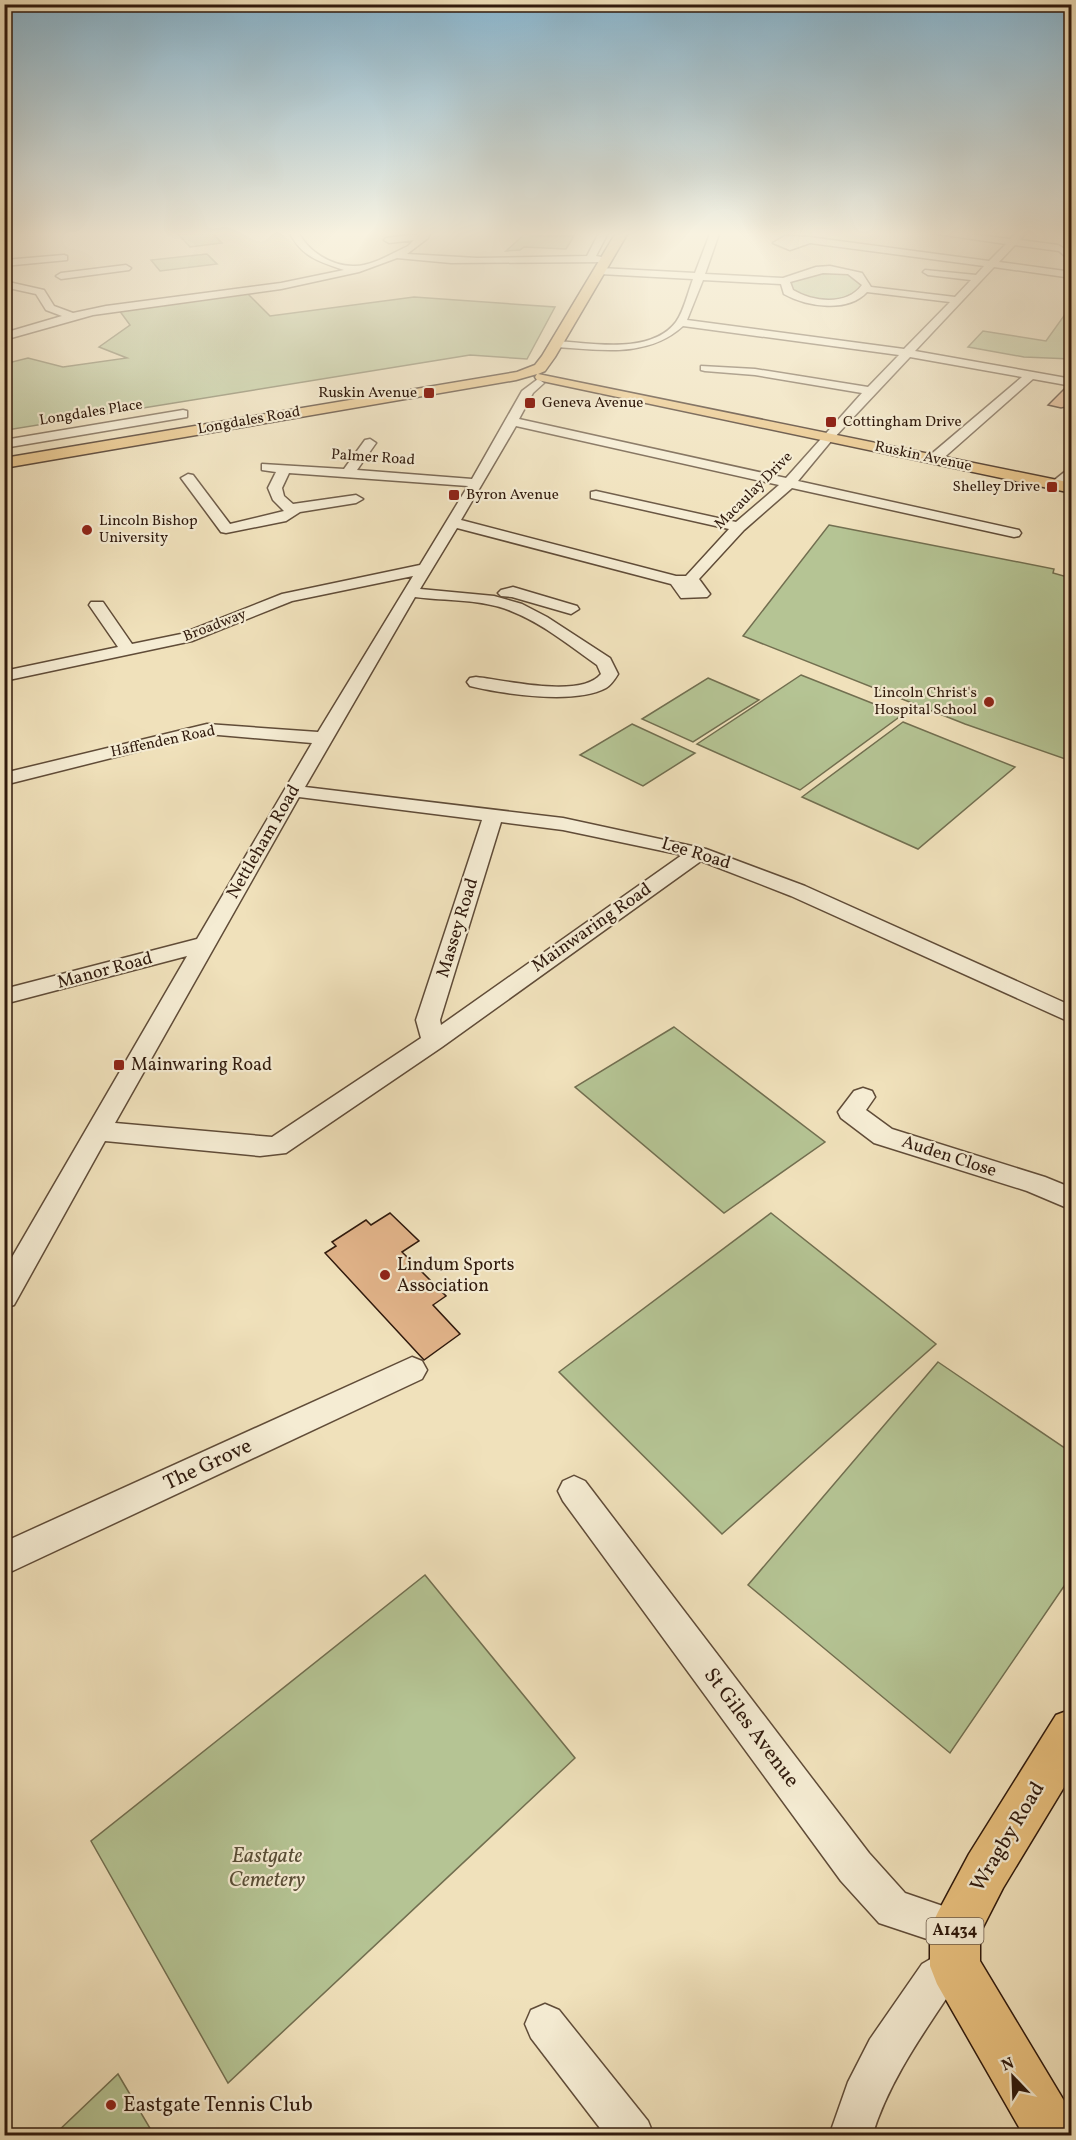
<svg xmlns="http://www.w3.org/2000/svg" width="1076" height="2140" font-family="Vollkorn,serif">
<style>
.green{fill:#b5c494;stroke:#726f50;stroke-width:1.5}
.building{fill:#e1b389;stroke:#301a0d;stroke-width:1.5}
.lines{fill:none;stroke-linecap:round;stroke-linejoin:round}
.minor-casing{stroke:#604c38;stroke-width:3}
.major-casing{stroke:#301a0d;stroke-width:3}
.minor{fill:#f5ecd3;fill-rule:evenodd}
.major{fill:#e8c07e;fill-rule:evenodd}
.poi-dot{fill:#8f2418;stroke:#f5ecd3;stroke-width:2}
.labels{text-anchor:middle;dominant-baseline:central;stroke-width:4.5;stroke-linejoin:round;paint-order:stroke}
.far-poi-label{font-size:15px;fill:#301a0d;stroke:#f5ecd3;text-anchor:start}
.far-street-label{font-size:15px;fill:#301a0d;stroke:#f5ecd3}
.shield{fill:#f5ecd3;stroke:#6b5948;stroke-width:1.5}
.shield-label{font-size:16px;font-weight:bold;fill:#301a0d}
.street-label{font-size:18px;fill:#301a0d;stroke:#f5ecd3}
.poi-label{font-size:18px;fill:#301a0d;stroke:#f5ecd3;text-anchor:start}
.near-street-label{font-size:21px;fill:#301a0d;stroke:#f5ecd3}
.near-park-label{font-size:21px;font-style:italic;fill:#584d36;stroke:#f5ecd3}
.near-poi-label{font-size:21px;fill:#301a0d;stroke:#f5ecd3;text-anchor:start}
</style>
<rect width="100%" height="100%" fill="#f0e1bb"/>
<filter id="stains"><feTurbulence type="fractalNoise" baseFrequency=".00333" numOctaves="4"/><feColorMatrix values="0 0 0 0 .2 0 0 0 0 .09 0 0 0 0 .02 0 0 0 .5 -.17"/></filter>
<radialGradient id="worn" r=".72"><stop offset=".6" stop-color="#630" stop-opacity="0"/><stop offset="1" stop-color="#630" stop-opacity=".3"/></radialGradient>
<!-- green -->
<g class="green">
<polygon points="210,231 222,243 190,247 178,234"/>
<polygon points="528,231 531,231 530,236 574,236 566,249 524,247 520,250 506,251"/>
<polygon points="207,254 217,264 160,271 151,260"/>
<path d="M817 271 850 274 863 285C845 304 809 307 790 288L793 279Z"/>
<polygon points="247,293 270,316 414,297 555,307 527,359 470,355 7,430 4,427 4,364 28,358 63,367 127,358 99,347 130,325 119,310"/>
<polygon points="1071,306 1071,359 1024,357 968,347 983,331 1046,341"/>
<polygon points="829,525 1054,569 1053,573 1071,578 1071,761 965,724 743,636"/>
<polygon points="801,675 902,715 800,790 697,744"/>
<polygon points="708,678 759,700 693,742 642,719"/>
<polygon points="903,722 1015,767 918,849 802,797"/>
<polygon points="632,724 695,753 643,786 580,755"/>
<polygon points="674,1027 825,1142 724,1213 575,1087"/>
<polygon points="771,1213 936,1344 722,1534 559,1372"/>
<polygon points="938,1362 1072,1453 1071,1576 950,1753 748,1585"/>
<polygon points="425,1575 575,1758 228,2083 91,1841"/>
<polygon points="118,2074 154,2135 54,2135"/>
</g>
<!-- building -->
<g class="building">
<polygon points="1066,387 1071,388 1071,406 1061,408 1048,405"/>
<polygon points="390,1213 419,1241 402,1252 446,1296 433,1305 460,1334 424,1360 325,1253 336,1246 332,1242 366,1220 371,1225"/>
</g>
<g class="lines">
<!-- minor casing -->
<g class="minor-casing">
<g id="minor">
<path d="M289 231H298C307 251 332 267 355 266 372 266 393 253 408 246L414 240 389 243 384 240 386 238 419 234 422 231H431L428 238 407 254 477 258 587 256 600 231H609L596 256 612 259 607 262 451 263 397 258 359 272 281 289 93 315 4 340V333L62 316 46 310 36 294 4 287V281L44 290 54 306 73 313 106 306 281 283 344 270C319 262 300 256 289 231Z"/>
<path d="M711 231H720L705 274 783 278 816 267 830 266 862 273 871 287 955 297 971 280 928 275 923 272 925 270 976 275 984 266 810 243 790 250 773 243 785 236 809 237 989 261 1006 244 917 231H945L1010 239 1018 231H1027L1020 240 1058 245 1072 253V262L1059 251 1015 245 999 262 1072 272V278L994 267 915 351 1072 379V386L1033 379 939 462 934 463 927 459 929 456 1022 377 910 357 832 440 798 481 1019 530 1021 533 1019 536 1014 537 792 488 744 530 699 579 710 594 707 597 681 598 671 584 457 528 420 589 494 596 522 604 547 617 610 658 618 674C615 679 611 685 606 688 575 705 503 694 470 686L467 682 470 678 476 677C505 680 581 699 601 674L597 665C570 646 542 623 511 611 483 599 446 601 415 597L305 787 563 818 706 849 805 886 1072 1006V1023L791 896 701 861 442 1047 286 1153 260 1156 105 1141 14 1305 4 1308V1271L187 956 4 1004V989L197 939 312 743 207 734 4 785V773L207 724 318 732 413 576 292 601 192 641 4 681V671L118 647 89 605 91 602H103L132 644 181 634 282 594 420 565 468 486 289 473 282 488 284 496 293 504 356 495 363 499 356 503 300 512 286 521 226 533 221 532 181 478 188 474 193 475 230 524 284 511 273 500 268 488 276 472 262 470V464L344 469 365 440 370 439 376 443 357 470 472 479 522 391 538 379 544 383 533 393 519 419 786 478 862 393 755 375 705 371 701 370V366L755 369 868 387 899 355 683 326C648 358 601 350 557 347L551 344 557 341C591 343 651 355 676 322 684 311 688 292 693 279L600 274 595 271 600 268 695 273ZM823 273 848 274 862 285C847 306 813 302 793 290L790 282ZM703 280 781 284 784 294C807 307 848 313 867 292L950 302 904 349 687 320ZM516 426 779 485 736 522 596 491 591 492V498L729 529 686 576H676L461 520ZM299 797 482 820 416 1020 421 1038 272 1137 115 1123ZM501 822 563 830 682 855 441 1025 440 1020Z"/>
<polygon points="64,255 67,256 67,260 4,266 4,260"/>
<polygon points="126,265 131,268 129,270 61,279 56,276 61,273"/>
<polygon points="183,410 187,411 187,417 4,448 4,440"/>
<polygon points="1072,466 1072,478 1062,488 1052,488 1052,482"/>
<polygon points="513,587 577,606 579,609 571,614 512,597 501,596 498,593 501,590"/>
<polygon points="863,1088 872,1091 875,1097 866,1110 892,1129 1045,1177 1072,1188 1072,1210 1027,1191 874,1143 841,1118 838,1112 854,1091"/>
<polygon points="412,1357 422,1361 427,1370 422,1379 4,1575 4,1542"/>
<path d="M574 1476 585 1481 869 1853 905 1893 969 1915 975 1929 969 1943 958 1947 969 1952 975 1966C966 1987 957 1982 948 1996 918 2041 888 2084 872 2136H829L848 2082 870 2039 922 1964 951 1947 879 1923 841 1881 563 1501 558 1491 563 1481Z"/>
<polygon points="545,2004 559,2010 648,2121 654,2136 606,2136 531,2038 525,2024 531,2010"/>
</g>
</g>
<!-- major casing -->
<g class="major-casing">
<g id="major">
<polygon points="617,231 629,231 555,357 545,371 538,374 1072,483 1072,493 542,381 537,380 535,377 537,374 516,380 4,468 4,458 517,372 535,365 542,356"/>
<polygon points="1072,1709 1072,1774 1003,1888 980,1933 980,1961 1072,2114 1072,2136 1024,2136 937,1984 930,1966 930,1929 938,1912 969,1854 1056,1715"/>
</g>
</g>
<!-- minor -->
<use href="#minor" class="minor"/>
<!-- major -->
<use href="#major" class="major"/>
</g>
<!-- sky -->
<linearGradient id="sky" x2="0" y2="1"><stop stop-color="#89b8d3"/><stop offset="0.44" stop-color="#f8f2e0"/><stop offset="1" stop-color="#f8f2e0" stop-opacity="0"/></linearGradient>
<rect width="1076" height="531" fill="url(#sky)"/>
<!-- markers -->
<g class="poi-dot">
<rect x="423" y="387" width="12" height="12" rx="3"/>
<rect x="524" y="397" width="12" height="12" rx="3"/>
<rect x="825" y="416" width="12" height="12" rx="3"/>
<rect x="1046" y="481" width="12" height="12" rx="3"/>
<rect x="448" y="489" width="12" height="12" rx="3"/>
<circle cx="87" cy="530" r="6"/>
<circle cx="989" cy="702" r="6"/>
<rect x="113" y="1059" width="12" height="12" rx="3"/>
<circle cx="385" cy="1275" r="6"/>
<circle cx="111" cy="2105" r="6"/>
</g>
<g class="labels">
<!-- far-poi labels -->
<g class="far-poi-label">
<text x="417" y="393" text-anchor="end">Ruskin Avenue</text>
<text x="542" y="403">Geneva Avenue</text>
<text x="843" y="422">Cottingham Drive</text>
<text x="1040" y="487" text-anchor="end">Shelley Drive</text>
<text x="466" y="495">Byron Avenue</text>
<text x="99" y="521">Lincoln Bishop<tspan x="99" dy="17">University</tspan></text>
<text x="977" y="693" text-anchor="end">Lincoln Christ's<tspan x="977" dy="17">Hospital School</tspan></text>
</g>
<!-- far-street labels -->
<g class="far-street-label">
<text transform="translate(91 413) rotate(-9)">Longdales Place</text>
<text transform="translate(249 421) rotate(-10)">Longdales Road</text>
<text transform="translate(923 457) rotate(12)">Ruskin Avenue</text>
<text transform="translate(373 458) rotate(4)">Palmer Road</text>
<text transform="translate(754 491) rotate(-45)">Macaulay Drive</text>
<text transform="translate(215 626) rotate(-21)">Broadway</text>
<text transform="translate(163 742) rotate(-12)">Haffenden Road</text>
</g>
<!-- shield labels -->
<rect class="shield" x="926.5" y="1918" width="57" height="26" rx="4.5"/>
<g class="shield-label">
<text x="955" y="1931">A1434</text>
</g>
<!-- street labels -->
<g class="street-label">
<text transform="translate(264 842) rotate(-60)">Nettleham Road</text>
<text transform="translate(696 854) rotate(17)">Lee Road</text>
<text transform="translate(458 928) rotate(-73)">Massey Road</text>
<text transform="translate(592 928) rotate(-35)">Mainwaring Road</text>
<text transform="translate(105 971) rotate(-15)">Manor Road</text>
<text transform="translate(949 1157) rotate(18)">Auden Close</text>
</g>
<!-- poi labels -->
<g class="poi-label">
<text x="131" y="1065">Mainwaring Road</text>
<text x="397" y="1265">Lindum Sports<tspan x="397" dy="21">Association</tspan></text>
</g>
<!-- near-street labels -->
<g class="near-street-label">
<text transform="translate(208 1465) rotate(-25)">The Grove</text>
<text transform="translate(751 1728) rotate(53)">St Giles Avenue</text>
<text transform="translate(1008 1837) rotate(-59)">Wragby Road</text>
</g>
<!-- near-park labels -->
<g class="near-park-label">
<text x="267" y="1856">Eastgate<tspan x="267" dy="24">Cemetery</tspan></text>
</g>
<!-- near-poi labels -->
<g class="near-poi-label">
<text x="123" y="2105">Eastgate Tennis Club</text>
</g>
</g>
<!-- margin -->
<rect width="1076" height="2140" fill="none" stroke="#f0e1bb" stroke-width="24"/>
<rect x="6" y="6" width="1064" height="2128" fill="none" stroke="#301a0d" stroke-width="3"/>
<rect x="12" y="12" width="1052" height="2116" fill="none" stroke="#301a0d" stroke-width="1.5"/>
<!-- north arrow -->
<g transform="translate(1013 2077) rotate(337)" stroke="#f5ecd3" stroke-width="4.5" paint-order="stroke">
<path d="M0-4.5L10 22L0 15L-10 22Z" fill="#301a0d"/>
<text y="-9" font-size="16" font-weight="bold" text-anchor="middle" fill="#301a0d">N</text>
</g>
<rect width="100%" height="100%" filter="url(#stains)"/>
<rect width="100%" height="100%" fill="url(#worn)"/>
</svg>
